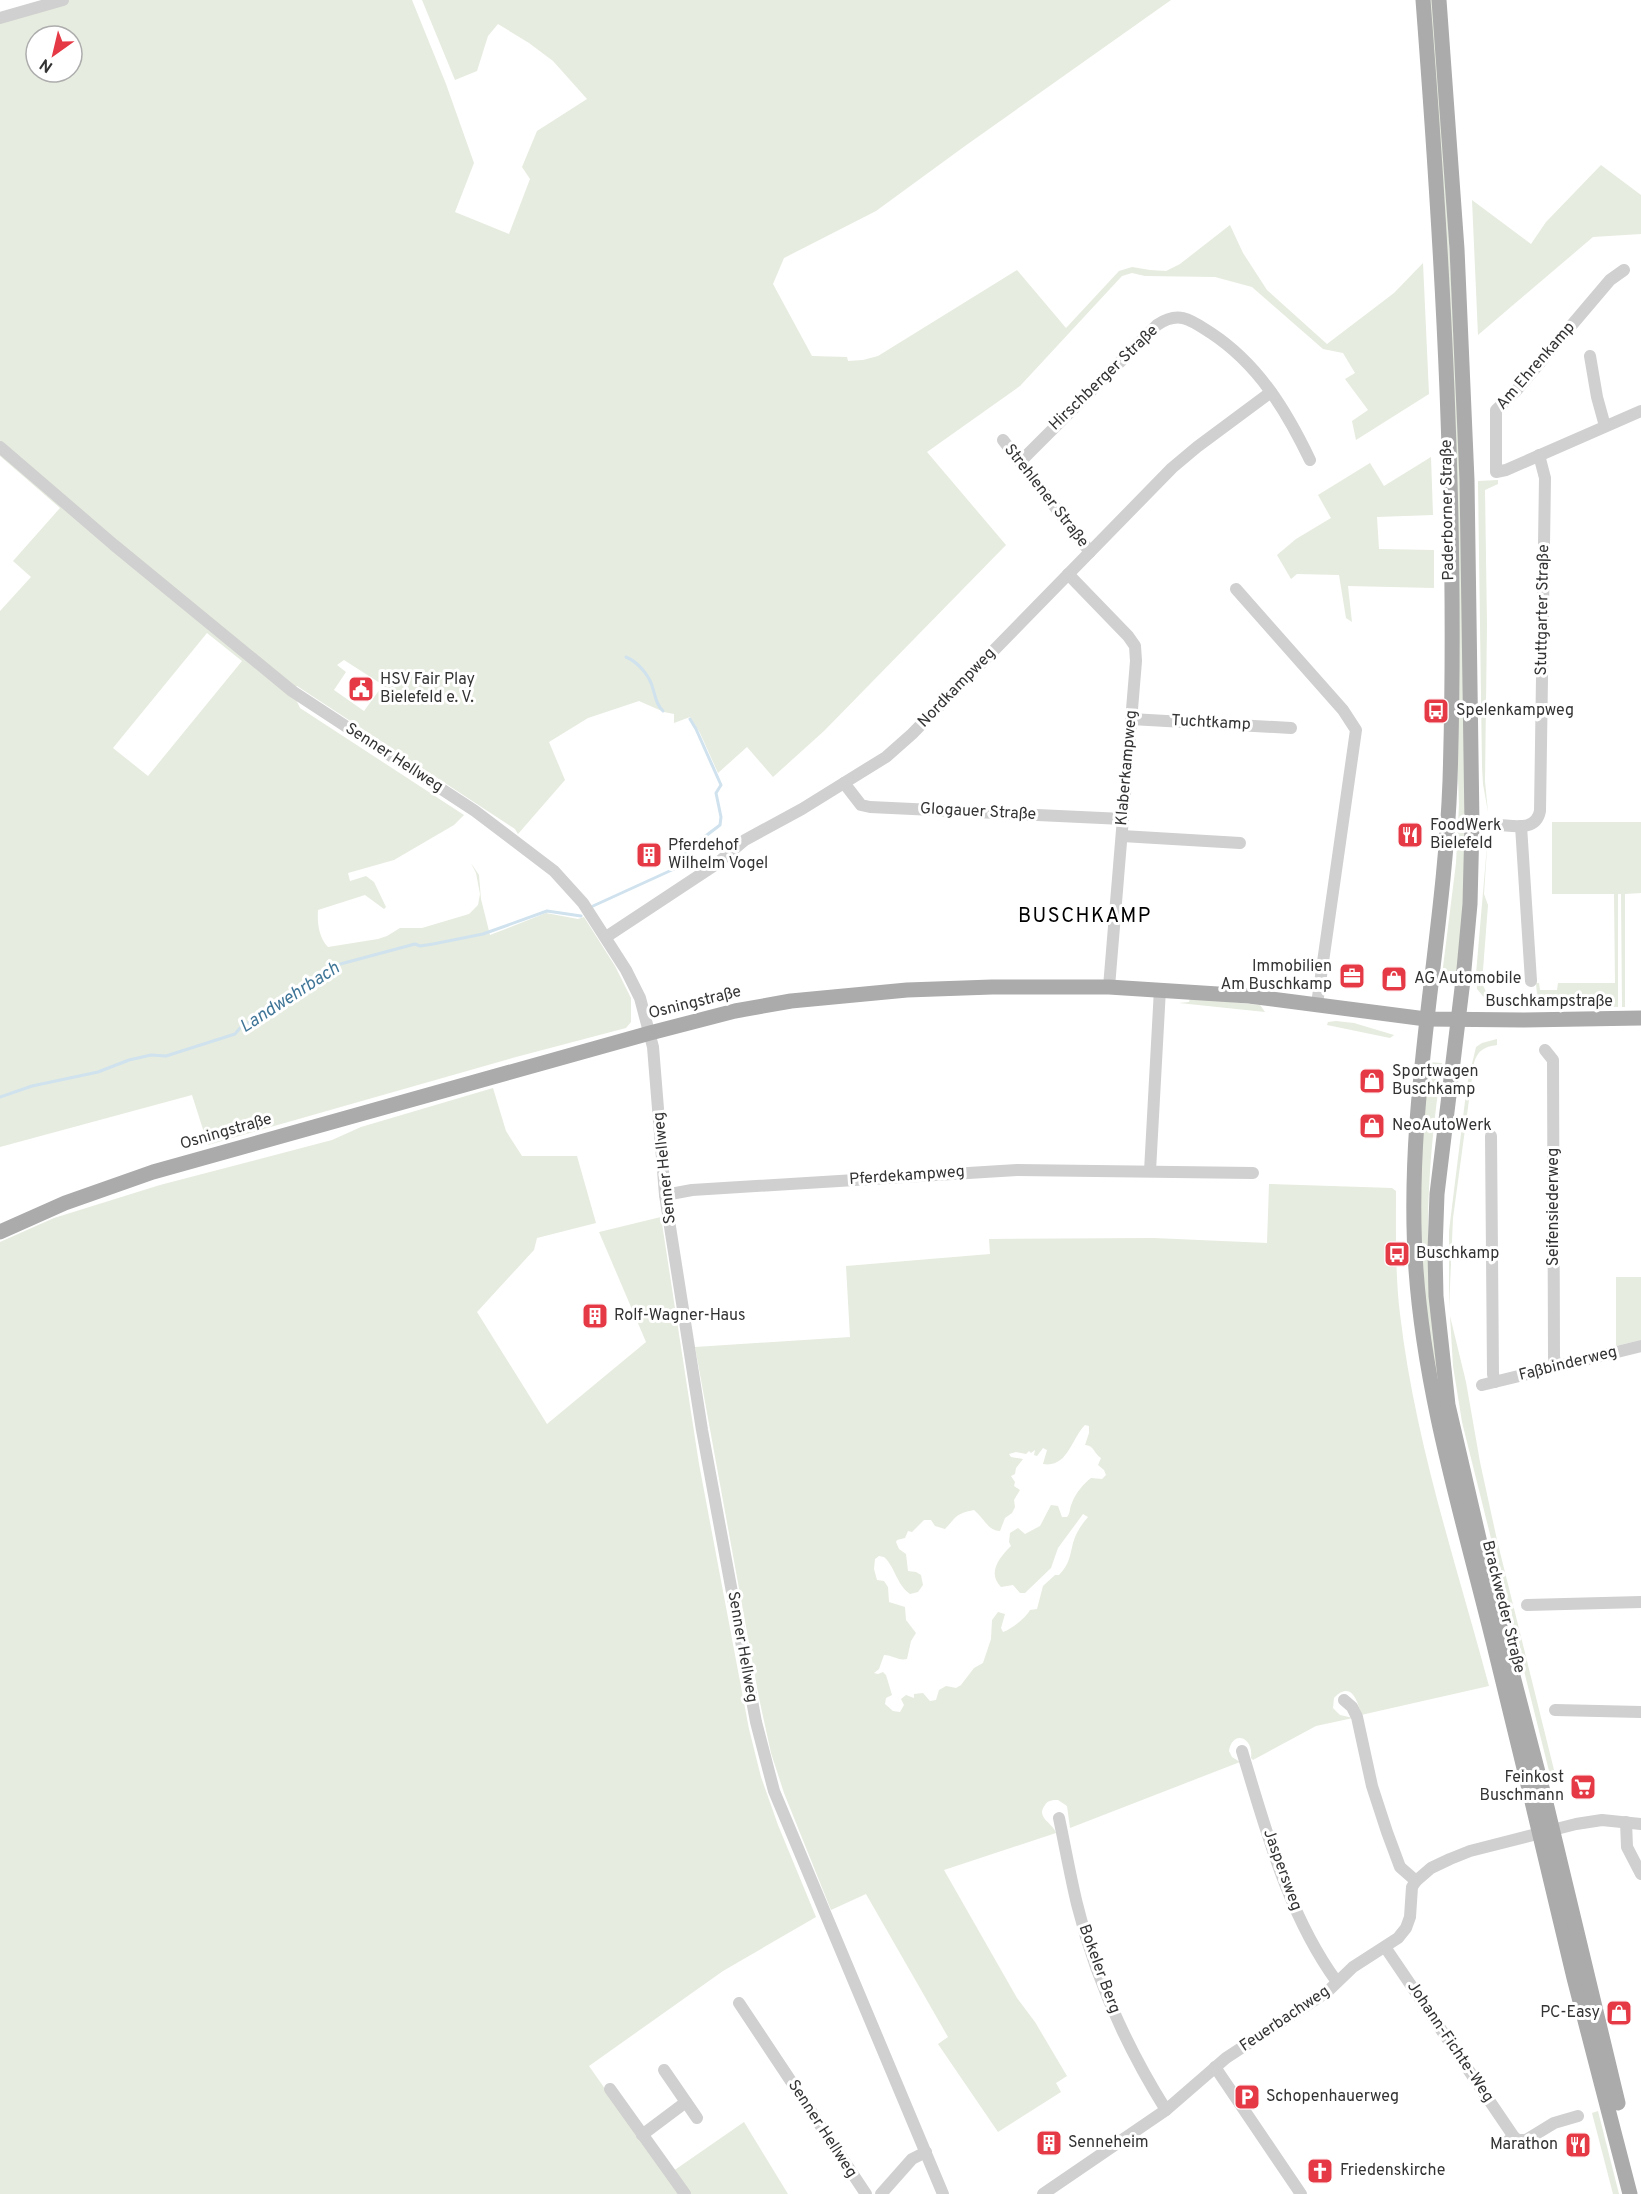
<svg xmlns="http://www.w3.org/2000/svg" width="1641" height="2194" font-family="Overpass,sans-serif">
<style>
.green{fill:#e6ecdf;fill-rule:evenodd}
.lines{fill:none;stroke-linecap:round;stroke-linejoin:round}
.stream{stroke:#cfe2ee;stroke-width:3}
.minor{stroke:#d0d0d0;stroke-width:12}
.major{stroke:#ababab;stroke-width:15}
.labels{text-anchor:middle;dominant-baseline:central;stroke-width:6;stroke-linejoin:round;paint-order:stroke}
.street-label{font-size:16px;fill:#333;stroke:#fff}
.poi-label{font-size:16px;fill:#333;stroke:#fff;text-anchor:start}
.water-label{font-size:18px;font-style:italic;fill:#3f7597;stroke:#fff}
.quarter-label{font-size:20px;letter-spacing:1.5px;fill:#000;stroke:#fff}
</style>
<rect width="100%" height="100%" fill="#fff"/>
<!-- green -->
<g class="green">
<path d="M48 0H412L446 84 474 163 455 212 509 234 530 179 522 167 537 131 587 99 553 61 529 43 498 24 488 36 477 71 455 80 422 0H1171L965 146 876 211 784 258 773 284 812 356 847 357 848 361 863 360 878 356 1017 270 1066 328 1119 271 1132 267 1150 270 1166 271 1180 264 1230 225 1243 253 1267 290 1327 344 1394 293 1423 263 1429 394 1356 440 1352 421 1368 410 1345 379 1355 373 1343 353 1323 349 1252 287 1215 277 1145 276 1132 273 1122 276 1020 386 927 452 1006 545 824 731 773 777 747 747 718 773 700 733 690 717 674 723V714L664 712 639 701 588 718 549 742 565 780 518 834 515 829 297 686 292 691 300 708 464 815 454 825 394 860 348 873 350 881 366 876 374 882 386 907 384 909 365 895 318 910C317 923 319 938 328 947L378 939 387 936 400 928H422L469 914 478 905 480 894 476 873 471 863 479 875 481 899 490 935 546 913 578 919 584 917 615 966 631 998V1022L626 1028 516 1057 208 1145 192 1095 0 1147V611L31 577 13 561 60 508 0 456V13ZM36 36H72V72H36ZM207 633 242 661 148 776 113 748ZM344 660 383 685 364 711 334 690 346 672 337 665Z"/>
<polygon points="1429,0 1432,0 1444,146 1459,428 1466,816 1464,909 1458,977 1442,975 1456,863 1459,805"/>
<polygon points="1601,165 1641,195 1641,234 1593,237 1478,335 1472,200 1531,244 1546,222"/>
<polygon points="1431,457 1433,515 1377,517 1379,549 1434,550 1434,588 1348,586 1352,622 1346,618 1339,575 1297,574 1291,579 1277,555 1296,539 1331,518 1318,495 1370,463 1384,486"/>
<polygon points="1498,480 1498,484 1485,490 1487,625 1485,781 1488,812 1483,784 1482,767 1478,481"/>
<polygon points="1552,822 1641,822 1641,893 1625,894 1625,1007 1622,1007 1621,894 1618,894 1618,1007 1538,1006 1536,983 1539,983 1540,990 1557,990 1558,983 1615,983 1614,894 1552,894"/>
<polygon points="1488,834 1484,894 1488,905 1482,983 1487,994 1493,997 1526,997 1527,1003 1487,1001 1477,989 1476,974"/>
<polygon points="1190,998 1260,1005 1265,1012 1179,1003 1189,1002"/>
<polygon points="1336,1021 1354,1023 1394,1035 1390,1038 1327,1025 1328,1022"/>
<path d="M1497 1039V1045C1484 1047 1478 1050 1474 1063L1453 1218 1449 1309V1231L1467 1085 1476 1047 1482 1043Z"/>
<path d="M1427 1062 1442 1063C1434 1118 1428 1173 1428 1229L1440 1382 1437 1383C1430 1339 1422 1295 1421 1251 1419 1188 1423 1125 1427 1062Z"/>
<polygon points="493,1088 506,1131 522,1156 577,1156 596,1223 537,1238 534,1250 477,1312 547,1424 646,1342 599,1232 661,1217 699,1464 749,1729 761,1777 778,1825 816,1917 723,1971 589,2066 666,2176 744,2122 788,2194 0,2194 0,1242 54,1218 160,1185 332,1140 361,1127"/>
<path d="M1269 1184 1392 1188 1396 1191C1396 1232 1395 1273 1400 1314 1415 1442 1456 1563 1489 1686L1361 1715C1358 1701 1351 1680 1334 1698L1333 1708 1340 1715 1353 1718 1316 1726 1253 1760 1251 1758C1254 1736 1232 1730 1229 1751L1232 1757 1240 1762 1070 1828 1067 1806 1058 1800C1053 1800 1048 1800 1045 1805 1035 1818 1053 1823 1056 1833L944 1870 1017 1998 1035 2022 1067 2076 1056 2083 1061 2092 998 2132 938 2044 948 2037 866 1894 831 1910 784 1793 771 1753 759 1698 695 1347 850 1337 846 1266 990 1254 989 1239 1154 1238 1267 1243ZM1085 1425 1089 1426V1433L1085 1445C1094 1445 1094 1454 1101 1458L1098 1465 1104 1470 1106 1475 1102 1479 1091 1478C1083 1484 1075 1494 1072 1503 1069 1509 1071 1512 1067 1517H1062L1058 1506 1051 1505 1040 1526 1025 1534 1018 1528 1010 1533 1009 1542 1011 1546C999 1558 987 1573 1001 1587L1013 1585 1020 1593H1025L1051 1568 1058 1548 1083 1514 1088 1517C1081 1525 1076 1533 1073 1543 1070 1556 1069 1565 1059 1575H1055L1043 1586 1037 1609 1030 1610C1026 1618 1011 1629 1003 1632L1001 1628 1005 1614 998 1612 992 1620 991 1639 983 1663 974 1668 961 1685 956 1688 946 1686 939 1690 936 1700 930 1701 923 1693 914 1694V1698L906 1695 901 1699 904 1705 900 1712 893 1711 885 1704 886 1698 892 1695 886 1675 883 1672 878 1674 874 1673 879 1669 884 1655C893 1655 898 1661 907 1659L911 1641 916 1633 906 1620 905 1607 889 1602 888 1587 884 1581 877 1580 874 1569 875 1559 879 1556 884 1557C896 1568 896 1584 910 1594L918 1592 923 1585 921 1575 916 1572 908 1571 906 1554 899 1549 896 1542 897 1540 905 1538 908 1531 912 1532 924 1520H931L935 1526 945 1529C957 1517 954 1514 974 1510 983 1517 988 1531 1000 1531L1005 1518 1012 1513 1015 1507 1014 1500 1020 1490 1014 1486 1015 1482 1011 1476 1015 1474 1016 1468 1023 1459 1011 1457 1009 1454 1016 1452 1026 1454 1029 1451 1031 1453 1035 1450 1034 1455 1037 1456 1043 1448 1047 1450 1043 1464C1068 1468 1071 1439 1085 1425Z"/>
<polygon points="1616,1277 1641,1277 1641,1340 1616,1346"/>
<polygon points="1450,1316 1466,1382 1480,1462 1497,1540 1556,1778 1551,1779 1462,1422 1453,1366"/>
<polygon points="1598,2111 1619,2194 1613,2194 1592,2113"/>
</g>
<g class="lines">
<!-- stream -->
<g class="stream">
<path d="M626 657C638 662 650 676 653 689 656 698 656 704 663 711"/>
<polyline points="593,906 674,869 690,848 720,825 721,817 716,793 721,785 696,729 690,719"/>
<polyline points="0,1097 32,1086 98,1072 129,1060 151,1055 166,1056 235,1034 240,1028 288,999 299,988 333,966 415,944 420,946 433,944 483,934 547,911 581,916"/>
</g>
<!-- minor -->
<g class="minor">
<polyline points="0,18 63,0"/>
<polyline points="1624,270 1610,280 1515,392 1496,410 1496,472 1506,470 1641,411"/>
<polyline points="1590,356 1597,397 1605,426"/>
<polyline points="1003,440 1090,552"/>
<polyline points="0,447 114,545 292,691 475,811 554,871 583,903 626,970 640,998 653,1047 665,1195 702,1430 756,1722 774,1791 943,2194"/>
<path d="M1020 462 1157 325C1179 310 1191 320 1211 333 1258 364 1286 410 1310 460"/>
<polyline points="1068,574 1128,636 1135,646 1136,661 1109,987"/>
<polyline points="1236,589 1343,710 1356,730 1317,1004"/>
<polyline points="1131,719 1291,728"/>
<polyline points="844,783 861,805 870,807 1123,819"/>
<path d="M1499 825C1516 826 1536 831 1540 811L1545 478 1539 455"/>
<polyline points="1521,826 1531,981"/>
<polyline points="1122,836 1240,843"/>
<polyline points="606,937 715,865 745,840 802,809 886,757 912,734 1172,468 1197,447 1271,392"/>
<polyline points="1545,1050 1553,1060 1554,1357 1556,1367"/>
<polyline points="1491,1136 1493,1374 1495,1382"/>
<polyline points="1150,1171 1160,989"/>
<polyline points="665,1195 692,1190 1017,1170 1253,1173"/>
<polyline points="1482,1385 1641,1346"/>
<polyline points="1527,1605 1641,1602"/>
<polyline points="1344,1700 1352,1707 1357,1717 1372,1786 1387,1832 1400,1867 1416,1881"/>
<polyline points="1555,1710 1641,1712"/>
<path d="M1242 1751C1266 1830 1288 1915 1337 1982"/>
<path d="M1059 1818C1065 1846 1070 1875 1077 1904 1095 1977 1126 2046 1166 2110"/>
<polyline points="1626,1822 1627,1847 1641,1874"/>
<polyline points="1385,1947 1514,2137 1506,2142"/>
<polyline points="739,2003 866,2194"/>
<polyline points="1215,2067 1301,2194"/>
<polyline points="664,2070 697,2118"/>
<polyline points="610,2089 685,2194"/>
<polyline points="642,2135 686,2102"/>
<polyline points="1514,2137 1518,2140 1526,2140 1554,2123 1578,2116"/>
<polyline points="881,2194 912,2159 926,2152"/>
<polyline points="1043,2194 1166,2110 1226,2058 1327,1992 1353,1967 1398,1938 1406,1928 1410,1917 1412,1887 1416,1881 1431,1868 1450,1859 1470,1851 1576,1824 1602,1820 1641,1824"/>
</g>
<!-- major -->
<g class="major">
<path d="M1423 0C1443 260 1458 520 1450 781 1444 944 1404 1106 1416 1270 1425 1396 1463 1519 1493 1641 1521 1753 1547 1866 1574 1978 1592 2050 1612 2122 1630 2194"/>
<polyline points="1439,0 1457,249 1467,480 1472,824 1470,904 1463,980 1437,1194 1435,1251 1436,1296 1448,1405 1493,1599 1546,1803 1618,2103"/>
<polyline points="0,1232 65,1203 153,1172 650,1033 735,1011 791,1001 907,990 992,987 1109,987 1249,996 1426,1019 1524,1020 1641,1018"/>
</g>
</g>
<!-- icons -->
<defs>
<g id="civic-square" transform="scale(1.35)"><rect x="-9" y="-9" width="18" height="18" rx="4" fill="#e63946" stroke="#fff"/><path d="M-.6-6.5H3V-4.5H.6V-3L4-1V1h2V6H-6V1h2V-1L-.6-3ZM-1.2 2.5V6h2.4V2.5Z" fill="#fff"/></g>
<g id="bus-square" transform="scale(1.35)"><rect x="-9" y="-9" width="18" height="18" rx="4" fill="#e63946" stroke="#fff"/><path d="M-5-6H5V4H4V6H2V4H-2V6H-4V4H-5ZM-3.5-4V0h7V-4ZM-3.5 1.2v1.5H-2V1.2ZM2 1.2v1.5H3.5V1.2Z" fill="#fff"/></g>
<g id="restaurant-square" transform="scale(1.35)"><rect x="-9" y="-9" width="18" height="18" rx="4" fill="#e63946" stroke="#fff"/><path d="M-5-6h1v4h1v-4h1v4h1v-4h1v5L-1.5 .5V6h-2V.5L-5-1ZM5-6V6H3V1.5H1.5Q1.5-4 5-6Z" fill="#fff"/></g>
<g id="building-square" transform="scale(1.35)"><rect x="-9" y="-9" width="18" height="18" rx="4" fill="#e63946" stroke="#fff"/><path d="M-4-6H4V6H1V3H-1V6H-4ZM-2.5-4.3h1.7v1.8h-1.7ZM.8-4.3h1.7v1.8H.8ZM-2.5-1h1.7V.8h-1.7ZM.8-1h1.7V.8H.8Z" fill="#fff"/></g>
<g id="office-square" transform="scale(1.35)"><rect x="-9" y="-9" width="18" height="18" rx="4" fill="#e63946" stroke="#fff"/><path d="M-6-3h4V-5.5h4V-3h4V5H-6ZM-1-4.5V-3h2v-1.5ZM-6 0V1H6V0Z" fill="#fff"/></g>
<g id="shop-square" transform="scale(1.35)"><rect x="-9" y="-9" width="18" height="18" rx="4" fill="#e63946" stroke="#fff"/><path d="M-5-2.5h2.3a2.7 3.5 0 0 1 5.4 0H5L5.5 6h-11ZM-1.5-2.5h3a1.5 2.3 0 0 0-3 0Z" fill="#fff"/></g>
<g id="supermarket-square" transform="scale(1.35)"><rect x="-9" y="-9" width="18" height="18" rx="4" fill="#e63946" stroke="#fff"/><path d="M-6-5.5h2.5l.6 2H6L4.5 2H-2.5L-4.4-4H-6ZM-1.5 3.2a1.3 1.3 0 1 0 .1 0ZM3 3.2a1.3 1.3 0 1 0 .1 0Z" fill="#fff"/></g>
<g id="parking-square" transform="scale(1.35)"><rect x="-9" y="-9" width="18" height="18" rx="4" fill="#e63946" stroke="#fff"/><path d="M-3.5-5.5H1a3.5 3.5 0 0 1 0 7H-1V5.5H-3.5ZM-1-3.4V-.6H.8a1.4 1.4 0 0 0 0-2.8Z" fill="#fff"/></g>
<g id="church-square" transform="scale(1.35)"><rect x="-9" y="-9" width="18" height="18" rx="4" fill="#e63946" stroke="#fff"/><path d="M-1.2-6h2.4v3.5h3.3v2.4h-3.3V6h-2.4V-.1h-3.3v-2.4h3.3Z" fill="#fff"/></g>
</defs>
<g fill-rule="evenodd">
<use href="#civic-square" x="361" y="689"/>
<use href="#bus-square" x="1436" y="711"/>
<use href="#restaurant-square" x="1410" y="835"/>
<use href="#building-square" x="649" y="855"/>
<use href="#office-square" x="1352" y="976"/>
<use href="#shop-square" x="1394" y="979"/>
<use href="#shop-square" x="1372" y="1081"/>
<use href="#shop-square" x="1372" y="1126"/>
<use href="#bus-square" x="1397" y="1254"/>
<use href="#building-square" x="595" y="1316"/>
<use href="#supermarket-square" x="1583" y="1787"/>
<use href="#shop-square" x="1619" y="2013"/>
<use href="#parking-square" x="1247" y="2097"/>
<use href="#building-square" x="1049" y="2143"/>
<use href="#restaurant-square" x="1578" y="2145"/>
<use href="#church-square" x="1320" y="2171"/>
</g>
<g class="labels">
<!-- street labels -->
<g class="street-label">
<text transform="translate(1536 366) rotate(-49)">Am Ehrenkamp</text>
<text transform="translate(1104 378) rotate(-44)">Hirschberger Straße</text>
<text transform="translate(1046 496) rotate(52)">Strehlener Straße</text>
<text transform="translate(1448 510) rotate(-91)">Paderborner Straße</text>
<text transform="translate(1543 610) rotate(-89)">Stuttgarter Straße</text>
<text transform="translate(957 688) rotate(-46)">Nordkampweg</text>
<text transform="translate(1211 723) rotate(3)">Tuchtkamp</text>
<text transform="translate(394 758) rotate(33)">Senner Hellweg</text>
<text transform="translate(1127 768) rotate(-85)">Klaberkampweg</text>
<text transform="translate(978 812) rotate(3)">Glogauer Straße</text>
<text x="1549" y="1002">Buschkampstraße</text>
<text transform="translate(695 1003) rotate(-14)">Osningstraße</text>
<text transform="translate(226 1132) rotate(-16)">Osningstraße</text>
<text transform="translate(665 1168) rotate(-96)">Senner Hellweg</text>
<text transform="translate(907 1176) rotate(-4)">Pferdekampweg</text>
<text transform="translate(1554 1207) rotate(-90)">Seifensiederweg</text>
<text transform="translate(1568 1364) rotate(-14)">Faßbinderweg</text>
<text transform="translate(1503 1607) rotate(76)">Brackweder Straße</text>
<text transform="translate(742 1647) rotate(80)">Senner Hellweg</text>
<text transform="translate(1282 1870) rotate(70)">Jaspersweg</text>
<text transform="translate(1099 1969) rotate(70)">Bokeler Berg</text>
<text transform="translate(1285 2019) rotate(-34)">Feuerbachweg</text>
<text transform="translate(1450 2042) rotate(56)">Johann-Fichte-Weg</text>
<text transform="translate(822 2129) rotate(57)">Senner Hellweg</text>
</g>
<!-- poi labels -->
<g class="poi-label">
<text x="380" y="680">HSV Fair Play<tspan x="380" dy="18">Bielefeld e. V.</tspan></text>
<text x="1456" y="711">Spelenkampweg</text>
<text x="1430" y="826">FoodWerk<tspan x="1430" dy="18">Bielefeld</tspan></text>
<text x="668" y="846">Pferdehof<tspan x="668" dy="18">Wilhelm Vogel</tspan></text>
<text x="1332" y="967" text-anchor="end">Immobilien<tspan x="1332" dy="18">Am Buschkamp</tspan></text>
<text x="1414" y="979">AG Automobile</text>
<text x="1392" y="1072">Sportwagen<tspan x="1392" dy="18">Buschkamp</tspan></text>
<text x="1392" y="1126">NeoAutoWerk</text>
<text x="1416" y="1254">Buschkamp</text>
<text x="614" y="1316">Rolf-Wagner-Haus</text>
<text x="1564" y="1778" text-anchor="end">Feinkost<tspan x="1564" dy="18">Buschmann</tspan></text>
<text x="1600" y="2013" text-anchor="end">PC-Easy</text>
<text x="1266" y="2097">Schopenhauerweg</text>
<text x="1068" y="2143">Senneheim</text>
<text x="1558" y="2145" text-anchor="end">Marathon</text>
<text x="1340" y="2171">Friedenskirche</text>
</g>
<!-- water labels -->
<g class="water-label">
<text transform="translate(290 998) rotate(-33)">Landwehrbach</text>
</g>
<!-- quarter labels -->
<g class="quarter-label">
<text x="1085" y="917">BUSCHKAMP</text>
</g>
</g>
<!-- north arrow -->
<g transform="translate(54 54) rotate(214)"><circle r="28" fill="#ffffff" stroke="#adadad" stroke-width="1.5"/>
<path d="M0-4.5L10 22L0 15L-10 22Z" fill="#e63946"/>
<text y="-9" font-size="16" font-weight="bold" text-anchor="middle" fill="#333333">N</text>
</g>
</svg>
